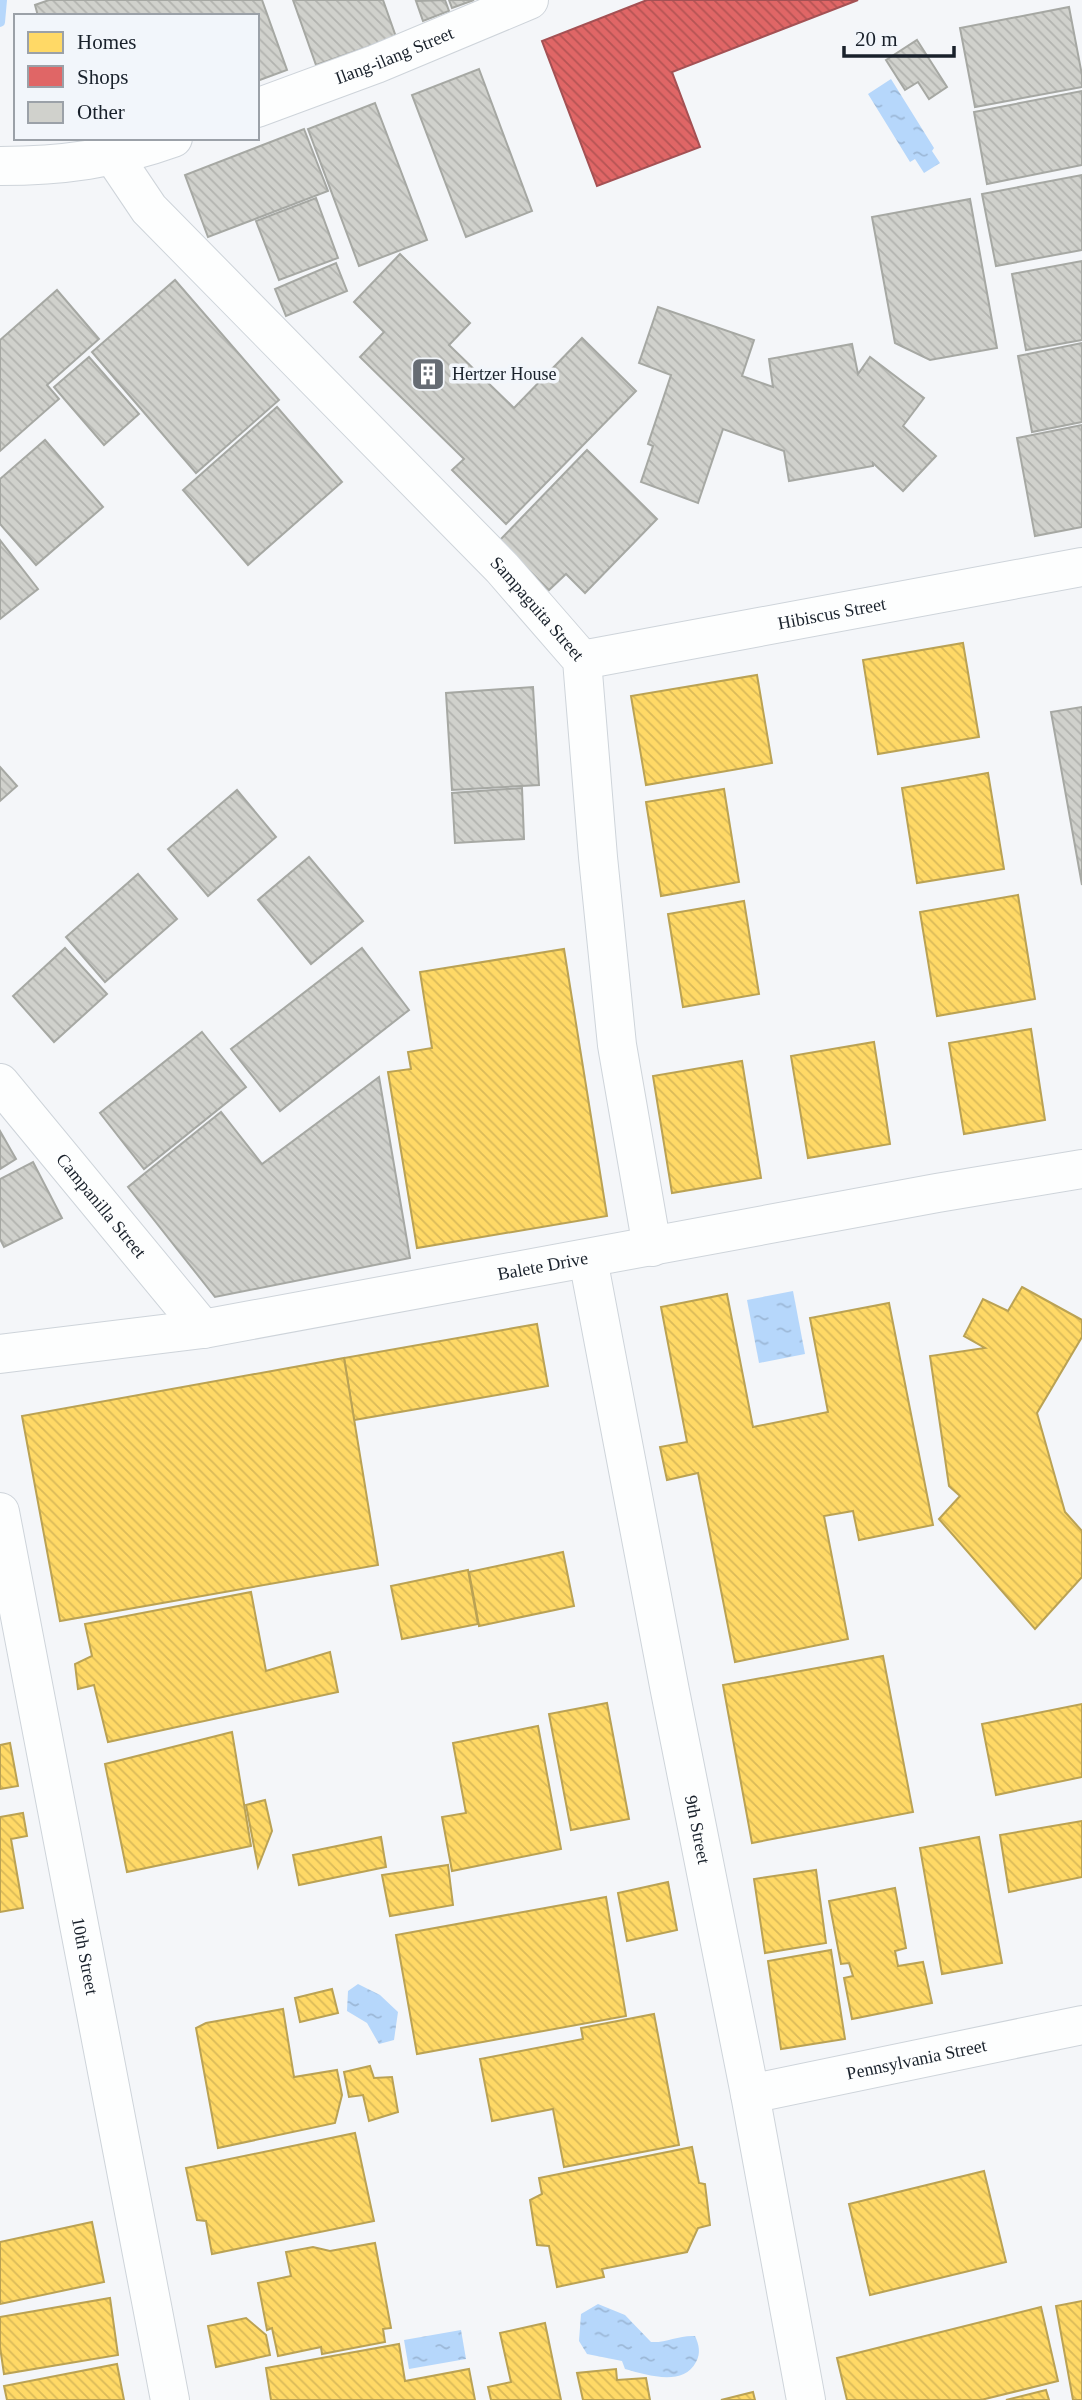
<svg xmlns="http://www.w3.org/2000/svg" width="1082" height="2400" font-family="'Times New Roman',serif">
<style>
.water{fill:url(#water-ripples)}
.homes{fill:url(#homes-back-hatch);stroke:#baa254;stroke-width:2}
.shops{fill:url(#shops-back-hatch);stroke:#a45154;stroke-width:2}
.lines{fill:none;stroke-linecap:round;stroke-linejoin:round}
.stream{stroke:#b6d7fb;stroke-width:10}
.building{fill:url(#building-back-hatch);stroke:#a6a8a3;stroke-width:2}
.minor-casing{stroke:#ced4da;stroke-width:40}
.minor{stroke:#fdfefe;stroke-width:38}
.labels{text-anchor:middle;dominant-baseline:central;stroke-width:7;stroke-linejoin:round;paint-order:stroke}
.street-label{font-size:18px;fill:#19212b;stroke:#f2f6fb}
.poi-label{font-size:18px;fill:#19212b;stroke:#f2f6fb;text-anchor:start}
</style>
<defs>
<pattern id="water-ripples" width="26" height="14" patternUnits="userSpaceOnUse" patternTransform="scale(1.75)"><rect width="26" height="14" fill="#b6d7fb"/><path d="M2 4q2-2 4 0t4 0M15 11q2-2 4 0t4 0" fill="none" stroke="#9cb8d7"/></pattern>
<pattern id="homes-back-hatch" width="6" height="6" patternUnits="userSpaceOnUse" patternTransform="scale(1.75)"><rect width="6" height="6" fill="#ffd966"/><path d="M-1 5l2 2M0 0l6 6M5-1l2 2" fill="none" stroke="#daba59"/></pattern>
<pattern id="shops-back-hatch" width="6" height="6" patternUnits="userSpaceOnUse" patternTransform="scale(1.75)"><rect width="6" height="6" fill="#e06666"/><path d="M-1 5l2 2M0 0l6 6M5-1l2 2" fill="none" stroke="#b55454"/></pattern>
<pattern id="building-back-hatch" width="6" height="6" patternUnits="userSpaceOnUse" patternTransform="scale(1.75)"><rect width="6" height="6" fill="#d0d1cc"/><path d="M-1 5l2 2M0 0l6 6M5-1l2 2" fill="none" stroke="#b2b3af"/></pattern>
</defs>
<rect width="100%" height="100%" fill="#f4f6f9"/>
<!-- water -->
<g class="water">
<polygon points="891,79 934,148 932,151 940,163 924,173 915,159 910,162 868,94"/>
<polygon points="793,1291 805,1354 759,1363 747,1300"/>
<polygon points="358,1984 380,1995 398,2012 394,2040 379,2044 367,2023 347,2011 348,1991"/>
<path d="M598 2304 625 2315 651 2342C666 2343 679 2335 695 2336 699 2345 701 2353 696 2362 683 2387 647 2375 625 2369L622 2361 587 2354 579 2341 581 2314Z"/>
<polygon points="461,2330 466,2359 409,2369 404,2340"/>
</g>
<!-- homes -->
<g class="homes">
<polygon points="963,643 979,737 878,754 863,660"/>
<polygon points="757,675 772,763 646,785 631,696"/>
<polygon points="988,773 1004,869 917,883 902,788"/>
<polygon points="724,789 739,882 661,896 646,802"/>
<polygon points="1018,895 1035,999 937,1016 920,912"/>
<polygon points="744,901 759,994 683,1007 668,914"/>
<polygon points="564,949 607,1216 417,1248 388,1072 411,1069 408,1052 432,1048 420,972"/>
<polygon points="1031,1029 1045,1120 964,1134 949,1043"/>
<polygon points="874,1042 890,1144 808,1158 791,1056"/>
<polygon points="742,1061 761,1178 672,1193 653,1076"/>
<polygon points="1022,1287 1082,1320 1082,1337 1037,1413 1065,1512 1082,1531 1082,1577 1035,1629 939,1519 960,1496 949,1486 930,1356 985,1348 964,1336 983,1299 1008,1311"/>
<polygon points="727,1294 753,1427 828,1412 810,1318 889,1303 933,1525 859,1540 853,1511 824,1516 848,1639 735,1662 698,1473 667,1480 660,1447 687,1442 661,1307"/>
<polygon points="537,1324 548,1386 354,1420 344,1358"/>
<polygon points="344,1358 378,1565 60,1621 22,1416"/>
<polygon points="563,1552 574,1606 479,1626 469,1572"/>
<polygon points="468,1570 478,1624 402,1639 391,1586"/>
<polygon points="251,1592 266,1671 330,1652 338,1692 108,1742 94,1685 78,1689 75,1664 92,1656 85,1624"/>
<polygon points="883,1656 913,1812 752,1843 723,1685"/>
<polygon points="607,1703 629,1819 571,1830 549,1714"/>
<polygon points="1082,1704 1082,1777 996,1795 982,1724"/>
<polygon points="538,1726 561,1849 452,1871 442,1817 466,1813 453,1743"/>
<polygon points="232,1732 251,1846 127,1872 105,1764"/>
<polygon points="10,1743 18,1786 0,1789 0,1745"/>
<polygon points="265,1800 272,1831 258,1867 246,1805"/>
<polygon points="23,1813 27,1836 11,1839 23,1908 0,1912 0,1817"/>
<polygon points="1082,1821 1082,1877 1009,1892 1000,1835"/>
<polygon points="381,1837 386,1867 299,1885 293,1855"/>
<polygon points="979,1837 1002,1963 942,1974 920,1848"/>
<polygon points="448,1865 453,1905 390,1916 382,1875"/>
<polygon points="816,1870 826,1943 765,1953 754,1879"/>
<polygon points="668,1882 677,1930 627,1941 618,1893"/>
<polygon points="895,1888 906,1948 895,1951 898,1966 923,1962 932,2003 852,2019 844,1978 853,1976 849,1963 841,1964 829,1901"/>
<polygon points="606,1897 626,2016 417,2054 396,1935"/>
<polygon points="831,1950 845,2039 781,2049 768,1961"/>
<polygon points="332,1989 338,2013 300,2022 295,1998"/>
<polygon points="283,2009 294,2077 337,2070 342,2095 335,2123 218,2148 196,2028 206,2023"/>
<polygon points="654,2014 679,2145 564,2167 553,2109 492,2121 480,2059 583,2039 581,2028"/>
<polygon points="370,2066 374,2078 392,2077 398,2112 369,2121 363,2095 349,2097 344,2072"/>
<polygon points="355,2133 374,2221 212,2254 206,2221 197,2220 186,2168"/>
<polygon points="692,2147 699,2183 705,2184 710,2225 698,2228 687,2252 602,2269 604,2277 557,2287 549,2246 537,2245 530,2200 542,2194 539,2178"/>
<polygon points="984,2171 1006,2262 870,2295 849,2204"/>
<polygon points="92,2222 104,2282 0,2304 0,2242"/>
<polygon points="375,2243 391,2328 383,2329 385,2342 322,2354 321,2347 278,2356 272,2328 267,2330 258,2283 291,2276 286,2252 313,2247 330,2251"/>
<polygon points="110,2298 118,2355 4,2374 0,2347 0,2317"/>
<polygon points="1082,2301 1082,2400 1073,2400 1056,2306"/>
<polygon points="1041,2307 1058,2381 981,2400 847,2400 837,2358"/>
<polygon points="246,2318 266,2335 270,2355 216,2367 208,2326"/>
<polygon points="545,2323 561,2400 491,2400 488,2387 511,2382 500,2333"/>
<polygon points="399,2344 405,2381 469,2369 475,2400 271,2400 266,2368"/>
<polygon points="117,2364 124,2400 7,2400 4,2386"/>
<polygon points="616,2369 617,2380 646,2378 650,2400 583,2400 577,2373"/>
<polygon points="1046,2390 1049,2400 1006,2400"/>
<polygon points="753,2392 755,2400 721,2400"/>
</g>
<!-- shops -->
<polygon class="shops" points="647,0 858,0 672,72 700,147 597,186 542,41"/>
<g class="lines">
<!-- stream -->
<polyline class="stream" points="0,22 2,0"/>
</g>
<!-- building -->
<g class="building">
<polygon points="49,0 262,0 287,70 257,81 257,16 38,16 35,5"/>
<polygon points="293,0 383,0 396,37 316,65"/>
<polygon points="445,0 449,11 423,21 416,1"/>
<polygon points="449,0 474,0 452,8"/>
<polygon points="1069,7 1082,75 1082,87 975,107 960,28"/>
<polygon points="917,40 947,87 929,99 918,82 905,90 886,60"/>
<polygon points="479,69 532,211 466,237 412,95"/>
<polygon points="1082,91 1082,165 987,184 974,112"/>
<polygon points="375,103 427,240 359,266 308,129"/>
<polygon points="304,129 328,191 208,237 185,175"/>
<polygon points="1082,175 1082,250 996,266 982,194"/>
<polygon points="316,198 338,258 279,280 256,221"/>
<polygon points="970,199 997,348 930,360 895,343 872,217"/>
<polygon points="400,254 470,323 449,345 514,408 582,338 636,391 506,524 452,470 464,459 360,357 384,332 354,302"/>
<polygon points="1082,261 1082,340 1026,350 1012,274"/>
<polygon points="336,263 347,291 286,316 275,289"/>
<polygon points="175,280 279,400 196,473 92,352"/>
<polygon points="57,290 99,339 47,385 59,399 0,451 0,340"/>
<polygon points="658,307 754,340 742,376 773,387 769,359 852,344 858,374 870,357 924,398 903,426 936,456 903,491 873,463 873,466 789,481 784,451 723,429 698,503 641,482 653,446 648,444 671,375 639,363"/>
<polygon points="1082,343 1082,422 1032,432 1018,356"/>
<polygon points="89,357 139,414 104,445 54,387"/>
<polygon points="277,407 342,482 248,565 183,490"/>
<polygon points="1082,425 1082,527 1035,536 1017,438"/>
<polygon points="45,440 103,507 36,565 0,524 0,479"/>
<polygon points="587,450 657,519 585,593 566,574 549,590 499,541"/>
<polygon points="0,540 38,589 0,619"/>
<polygon points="533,687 539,785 452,790 446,693"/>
<polygon points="1082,707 1082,885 1051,712"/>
<polygon points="0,767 17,786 0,801"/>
<polygon points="522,788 524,839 455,843 452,793"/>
<polygon points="237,790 276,837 208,896 168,849"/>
<polygon points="309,857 363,921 311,964 258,900"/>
<polygon points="138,874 177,919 105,982 66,937"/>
<polygon points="65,948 107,994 54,1042 13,996"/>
<polygon points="362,948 409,1010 280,1111 231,1049"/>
<polygon points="202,1032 246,1087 144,1169 100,1113"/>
<polygon points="379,1077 410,1258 215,1297 128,1187 221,1112 262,1164"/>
<polygon points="0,1131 16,1159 0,1169"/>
<polygon points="33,1162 62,1218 4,1247 0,1239 0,1179"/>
</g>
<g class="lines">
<!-- minor casing -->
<g class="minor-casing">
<g id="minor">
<path id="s1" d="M257 108 376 64 529 0"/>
<path id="s2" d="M114 157 149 209 502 568 582 660 598 857 617 1045 652 1247"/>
<path d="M0 166C61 166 115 159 173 138"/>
<path id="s3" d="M582 660 1082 567"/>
<path id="s4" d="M0 1083 203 1329"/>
<path id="s5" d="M588 1259 670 1691 750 2094 806 2400"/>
<path id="s6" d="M0 1354 203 1329 937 1193 1082 1169"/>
<path id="s7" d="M0 1512 170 2400"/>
<path id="s8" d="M750 2094 1082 2025"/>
</g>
</g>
<!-- minor -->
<use href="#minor" class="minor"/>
</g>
<!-- icons -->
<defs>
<g id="building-square" transform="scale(1.75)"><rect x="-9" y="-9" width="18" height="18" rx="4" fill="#666c73" stroke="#f2f6fb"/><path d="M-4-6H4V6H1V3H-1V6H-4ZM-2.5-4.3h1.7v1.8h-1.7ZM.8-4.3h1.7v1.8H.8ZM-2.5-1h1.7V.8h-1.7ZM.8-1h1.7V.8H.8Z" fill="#fff"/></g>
</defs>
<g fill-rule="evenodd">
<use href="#building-square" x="428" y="374"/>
</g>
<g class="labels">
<!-- street labels -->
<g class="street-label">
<text stroke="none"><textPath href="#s1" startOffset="147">Ilang-ilang Street</textPath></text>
<text stroke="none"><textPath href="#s2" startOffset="620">Sampaguita Street</textPath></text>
<text stroke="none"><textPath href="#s3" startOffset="254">Hibiscus Street</textPath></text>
<text stroke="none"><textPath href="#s4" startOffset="159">Campanilla Street</textPath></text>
<text stroke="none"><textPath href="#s6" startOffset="550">Balete Drive</textPath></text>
<text stroke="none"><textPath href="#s5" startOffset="581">9th Street</textPath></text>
<text stroke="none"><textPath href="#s7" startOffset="452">10th Street</textPath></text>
<text stroke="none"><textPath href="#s8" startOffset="170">Pennsylvania Street</textPath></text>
</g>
<!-- poi labels -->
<g class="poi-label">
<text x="452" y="374">Hertzer House</text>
</g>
</g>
<!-- legend -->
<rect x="14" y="14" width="245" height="126" fill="#f2f6fb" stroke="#9ba1a8" stroke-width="2"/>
<rect x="28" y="32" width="35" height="21" fill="#ffd966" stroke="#9ba1a8" stroke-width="2"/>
<text x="77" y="49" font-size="21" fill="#19212b">Homes</text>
<rect x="28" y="66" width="35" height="21" fill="#e06666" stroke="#9ba1a8" stroke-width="2"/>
<text x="77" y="84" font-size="21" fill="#19212b">Shops</text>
<rect x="28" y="102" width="35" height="21" fill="#d0d1cc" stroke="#9ba1a8" stroke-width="2"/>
<text x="77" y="119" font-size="21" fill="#19212b">Other</text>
<!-- scale -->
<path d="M844 46v10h110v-10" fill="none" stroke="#19212b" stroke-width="3.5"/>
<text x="855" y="46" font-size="21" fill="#19212b" stroke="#f2f6fb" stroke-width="5" paint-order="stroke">20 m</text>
</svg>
